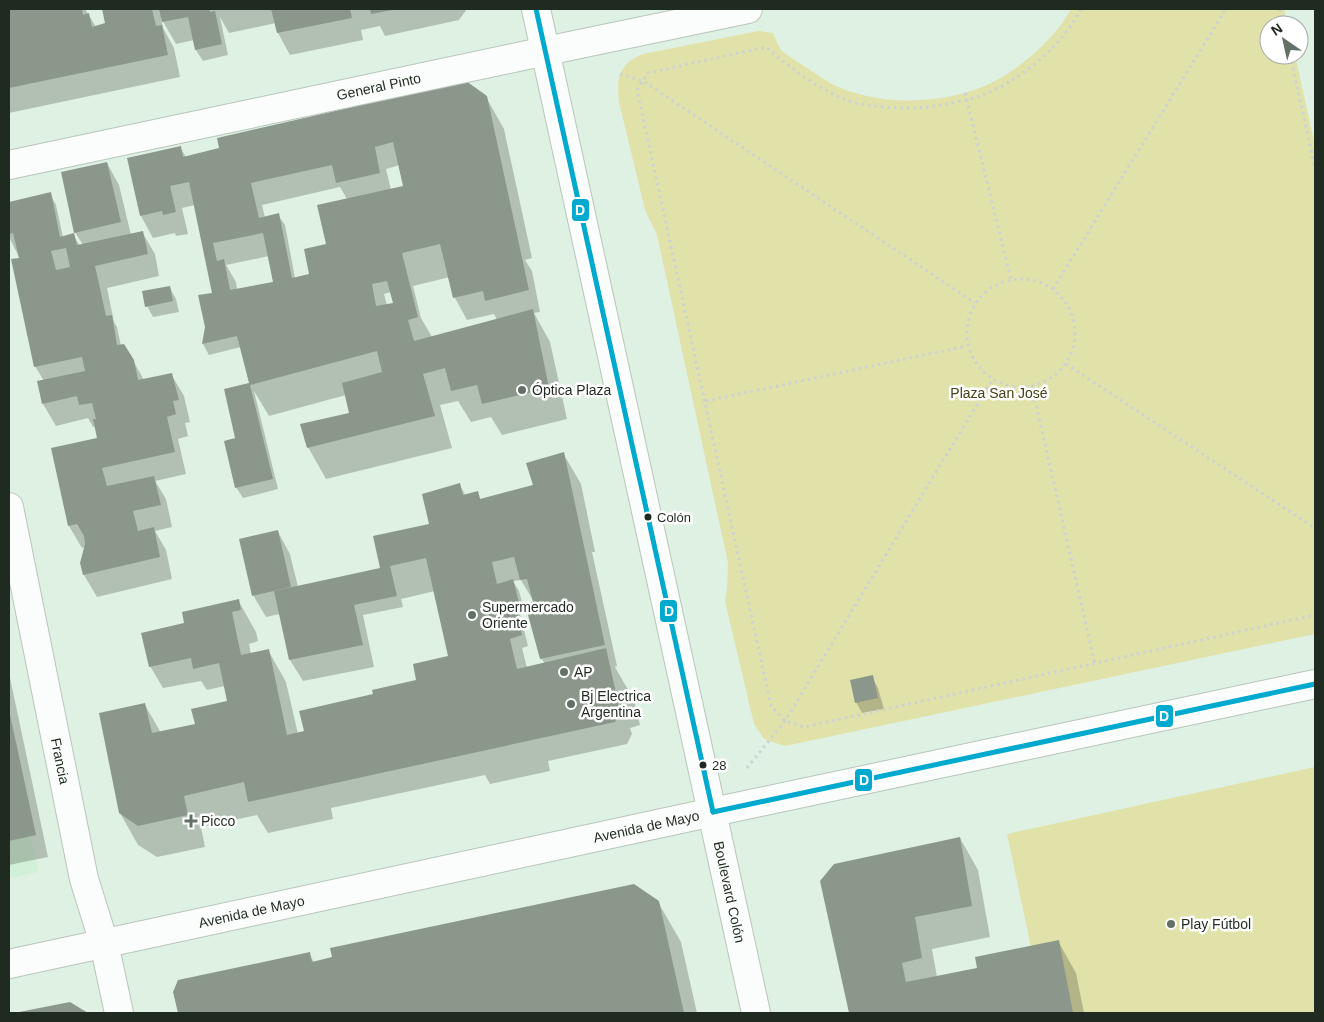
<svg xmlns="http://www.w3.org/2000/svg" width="1324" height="1022" font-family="Arial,sans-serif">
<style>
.built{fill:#d2f0d8}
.green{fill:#e0e2aa}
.shadow{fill:#0003;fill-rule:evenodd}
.building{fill:#8c978b;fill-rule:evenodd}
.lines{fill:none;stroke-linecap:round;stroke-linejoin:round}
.street-casing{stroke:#b8c6ba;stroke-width:30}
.secondary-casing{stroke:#b8c6ba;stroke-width:30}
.primary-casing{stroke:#b8c6ba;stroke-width:30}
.path{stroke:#cdd2ce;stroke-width:3;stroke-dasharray:2.5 4;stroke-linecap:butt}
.street{stroke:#fafdfb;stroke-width:28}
.secondary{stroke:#fafdfb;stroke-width:28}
.primary{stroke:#fafdfb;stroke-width:28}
.bus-1-casing{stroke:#fff;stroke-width:9}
.bus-1{stroke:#00a9ce;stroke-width:5}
.poi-dot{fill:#627065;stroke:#fff;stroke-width:2}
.bus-dot{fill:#1f2b21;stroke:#fff;stroke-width:2}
.labels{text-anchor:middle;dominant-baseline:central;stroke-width:5;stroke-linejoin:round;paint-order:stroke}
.bus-label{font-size:13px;fill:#1f2b21;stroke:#fff;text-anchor:start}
.street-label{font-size:14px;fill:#1f2b21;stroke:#fff}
.poi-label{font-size:14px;fill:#1f2b21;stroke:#fff;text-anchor:start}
.park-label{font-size:14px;fill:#474116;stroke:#fff}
.line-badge{stroke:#fff;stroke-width:2}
.badge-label{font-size:14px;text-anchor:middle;font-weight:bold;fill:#fff}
</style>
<rect width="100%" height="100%" fill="#dff1e2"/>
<!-- built -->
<polygon class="built" points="9,735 38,872 9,878"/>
<!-- green -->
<g class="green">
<path d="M1071 9H1284L1288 25H1269V55H1295L1315 146V634L785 746 764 739 754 724 725 601 727 589 728 563 657 235 645 210 619 102C616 78 619 64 643 54L758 31 773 33C775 38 778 45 781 50 787 56 808 68 816 74 821 77 826 81 832 84 877 107 946 105 991 83 1011 73 1028 60 1043 45 1054 34 1064 22 1071 9Z"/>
<polygon points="1315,767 1315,1013 1045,1013 1007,834"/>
</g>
<!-- shadow -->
<g class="shadow">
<polygon points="9,9 85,9 96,27 107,24 103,9 467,9 459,20 385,36 380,26 361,30 363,40 290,55 278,33 276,23 229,33 220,17 228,55 203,61 196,50 194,40 176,44 161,18 163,28 174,48 180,77 9,113"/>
<path d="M486 97 504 129 532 258 525 260 532 271 540 312 534 313 550 342 567 419 502 435 491 417 471 422 458 401 440 405 452 448 326 479 308 447 350 413 346 395 269 416 254 391 278 489 243 498 236 487 237 439 225 390 251 384 241 347 209 355 203 344 214 294 195 205 182 208 188 234 176 236 175 233 153 238 141 216 128 158 180 147 186 157ZM400 165 404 187 391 190 386 169ZM340 187 347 199 327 245 310 275 295 278 285 225 278 215 265 218 262 205ZM269 256 274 282 237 289 236 282 226 265ZM450 277 455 298 467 320 494 314 497 320 432 337 421 318 413 286ZM391 292 394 304 387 305 384 294Z"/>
<polygon points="107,163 119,185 131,235 142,232 155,254 159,276 107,288 114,322 117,327 121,346 124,345 144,380 171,374 184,396 190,422 185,423 188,436 178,439 186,474 155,481 166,499 172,527 155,531 166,550 172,579 97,597 84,575 81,563 85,547 82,548 69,526 99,439 96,426 93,427 88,418 56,426 43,404 38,382 44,381 35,366 20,259 9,237 9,203 50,194 56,205 63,237 73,235 80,246 83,245 75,232"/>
<polygon points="170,288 176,299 179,312 153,317 147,306"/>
<path d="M563 453 581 484 595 552H592L617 666 615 667 634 700 640 725 630 728 632 734 627 744 548 761 550 771 490 784 485 775 331 808 333 819 268 833 257 815 201 827 205 847 157 857 138 845 120 813 145 705 161 733 196 725 229 702 225 686 207 690 201 681 163 688 150 666 186 624 238 600 256 632 258 641 249 644 251 654 268 650 286 682 298 734 305 732 375 695 418 681 451 663 435 591 401 599 403 607 363 615 374 667 303 681 290 660 280 614 266 617 253 595 278 532 290 554 298 587 382 569 431 525 459 484 466 496 477 493 481 500 535 485ZM521 580 534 602 541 658 545 664 527 668 522 648 528 646 520 614 525 613 519 591 513 581Z"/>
<polygon points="9,673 48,857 9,865"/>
<polygon points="872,677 878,688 884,709 862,713 856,702"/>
<polygon points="960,838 978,870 990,937 932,949 937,977 978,969 1058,941 1076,973 1084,1013 850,1013 822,881"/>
<polygon points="658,902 681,942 697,1013 179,1013 174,992 309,954 314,962"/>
<polygon points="70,1003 86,1013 22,1013"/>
</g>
<!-- building -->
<g class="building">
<polygon points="9,9 82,9 83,15 89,13 92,27 105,23 102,9 152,9 156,26 162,25 168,55 9,88"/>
<polygon points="159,9 209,9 210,12 215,11 222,44 195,50 188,17 162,22"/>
<polygon points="271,9 350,9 352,18 277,33"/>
<polygon points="370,9 392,9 392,10 371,14"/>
<path d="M466 81 487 96 529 290 485 301 483 291 453 298 440 244 402 253 418 317 408 320 414 341 533 309 549 388 482 404 477 385 451 391 445 368 423 374 435 416 307 448 300 424 349 413 342 383 382 372 377 351 250 385 273 479 235 488 224 441 235 438 224 389 249 383 237 336 202 344 205 327 198 295 212 293 189 182 170 186 176 212 163 215 162 211 140 216 127 158 181 146 183 157 219 148 217 138ZM393 142 403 186 317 205 326 244 304 249 309 274 292 278 279 213 259 218 251 183 332 165 336 183 380 173 375 147ZM263 233 273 282 230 290 224 259 217 261 213 243ZM387 281 393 303 376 306 372 284Z"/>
<polygon points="107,162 121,222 74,233 61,172"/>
<path d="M51 192 60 237 74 233 77 245 143 231 148 254 95 266 106 316 112 315 117 345 124 344 134 360 138 380 172 373 179 400 173 401 176 414 167 417 175 452 102 468 107 486 154 476 161 505 133 511 138 531 154 527 160 557 83 575 80 563 85 544 84 536 77 524 68 526 51 448 97 438 93 419H96L92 403 79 405 77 396 42 404 37 381 85 371 82 357 34 367 11 259 19 258 13 233 9 234V202ZM66 248 70 267 56 270 51 251Z"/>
<polygon points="170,286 173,301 145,307 142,291"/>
<polygon points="564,452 605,645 540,659 525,604 533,602 527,579 520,580 514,557 492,562 497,584 513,579 519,602 515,603 522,635 510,639 517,669 606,648 620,711 615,722 248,802 244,782 184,796 188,815 138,826 119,813 99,713 145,703 152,733 195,724 191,709 227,701 219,663 193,669 191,658 149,667 141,633 184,623 182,612 239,599 241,610 232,612 241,655 269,649 287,735 304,731 299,711 373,694 372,690 416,680 413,664 448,656 426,558 390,566 397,596 354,605 363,645 289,660 274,591 380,568 373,536 429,524 422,494 460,483 463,495 478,491 480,499 533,485 526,463"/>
<polygon points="278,530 291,587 252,596 239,539"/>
<polygon points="873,675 878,698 855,703 850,680"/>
<polygon points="9,710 36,835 9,841"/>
<polygon points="960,837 972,906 915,917 922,958 902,963 906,982 977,968 975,957 1059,940 1073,1013 849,1013 820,881 834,864"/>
<polygon points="634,884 659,901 684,1013 178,1013 173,992 178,980 310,952 312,962 332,957 330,948"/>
<polygon points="70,1002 88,1013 20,1013 19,1012"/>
</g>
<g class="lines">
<!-- street casing -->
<g class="street-casing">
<g id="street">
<path id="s1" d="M9 165 546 51 748 9"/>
<path id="s2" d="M9 507 84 879 104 943 119 1013"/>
</g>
</g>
<!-- secondary casing -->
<g class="secondary-casing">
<g id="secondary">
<path id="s3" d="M536 9 756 1013"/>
</g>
</g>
<!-- primary casing -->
<g class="primary-casing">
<g id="primary">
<path id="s4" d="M9 964 713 812 1315 684"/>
</g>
</g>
<!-- path -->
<g class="path">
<path d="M1081 9C1062 45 1027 75 990 92 981 96 971 99 961 101 933 107 915 110 886 107 875 106 863 105 852 102 820 91 792 69 766 47L648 73 637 90 771 706 785 721 804 727 1315 615"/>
<polyline points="1280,9 1283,25"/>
<polyline points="1290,55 1315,168"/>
<polyline points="620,74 643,81 975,303"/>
<polyline points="965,93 1011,279"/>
<circle cx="1021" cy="333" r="54"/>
<polyline points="1053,289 1226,9"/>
<polyline points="1066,364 1315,528"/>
<polyline points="1032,387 1095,664"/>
<polyline points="706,401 967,346"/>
<polyline points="747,768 785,721 992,380"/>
</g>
<!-- street -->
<use href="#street" class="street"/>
<!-- secondary -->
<use href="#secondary" class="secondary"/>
<!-- primary -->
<use href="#primary" class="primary"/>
<!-- bus-1 casing -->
<g class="bus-1-casing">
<g id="bus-1">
<polyline points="536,9 713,812"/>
<polyline points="713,812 1315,684"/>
</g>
</g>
<!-- bus-1 -->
<use href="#bus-1" class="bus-1"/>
</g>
<!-- markers -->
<g class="poi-dot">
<circle cx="522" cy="390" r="5"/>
<circle cx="472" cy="615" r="5"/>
<circle cx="564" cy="672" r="5"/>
<circle cx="571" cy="704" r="5"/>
<path d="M188.5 813.5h5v5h5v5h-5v5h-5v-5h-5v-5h5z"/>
<circle cx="1171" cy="924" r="5"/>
</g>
<g class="bus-dot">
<circle cx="648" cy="517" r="4.5"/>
<circle cx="703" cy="765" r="4.5"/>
</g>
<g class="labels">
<!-- bus labels -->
<g class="bus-label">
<text x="657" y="517">Colón</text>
<text x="712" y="765">28</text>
</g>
<!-- street labels -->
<g class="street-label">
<text stroke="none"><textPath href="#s1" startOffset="378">General Pinto</textPath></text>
<text stroke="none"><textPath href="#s2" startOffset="259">Francia</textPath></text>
<text stroke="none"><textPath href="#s4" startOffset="652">Avenida de Mayo</textPath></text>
<text stroke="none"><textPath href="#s3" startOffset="904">Boulevard Colón</textPath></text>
<text stroke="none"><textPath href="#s4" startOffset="248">Avenida de Mayo</textPath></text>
</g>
<!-- poi labels -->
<g class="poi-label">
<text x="532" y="390">Óptica Plaza</text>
<text x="482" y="607">Supermercado<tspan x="482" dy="16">Oriente</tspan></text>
<text x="574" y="672">AP</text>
<text x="581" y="696">Bj Electrica<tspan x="581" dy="16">Argentina</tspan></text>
<text x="201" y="821">Picco</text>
<text x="1181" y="924">Play Fútbol</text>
</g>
<!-- park labels -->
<g class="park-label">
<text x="999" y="393">Plaza San José</text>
</g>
</g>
<g class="line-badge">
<rect x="571" y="198" width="19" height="24" rx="5" fill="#00a9ce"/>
<rect x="659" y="599" width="19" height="24" rx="5" fill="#00a9ce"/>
<rect x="1155" y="704" width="19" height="24" rx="5" fill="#00a9ce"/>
<rect x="854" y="768" width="19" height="24" rx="5" fill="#00a9ce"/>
</g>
<g class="badge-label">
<text x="580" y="215">D</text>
<text x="669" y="616">D</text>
<text x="1164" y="721">D</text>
<text x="864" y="785">D</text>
</g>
<!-- border -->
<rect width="1324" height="1022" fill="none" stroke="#1f2b21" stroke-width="20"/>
<!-- north arrow -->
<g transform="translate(1284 40) rotate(326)"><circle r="24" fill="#ffffff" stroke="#a5aaa6"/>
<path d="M0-4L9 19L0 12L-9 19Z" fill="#627065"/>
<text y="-8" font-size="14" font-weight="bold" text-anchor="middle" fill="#1f2b21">N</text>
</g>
</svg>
